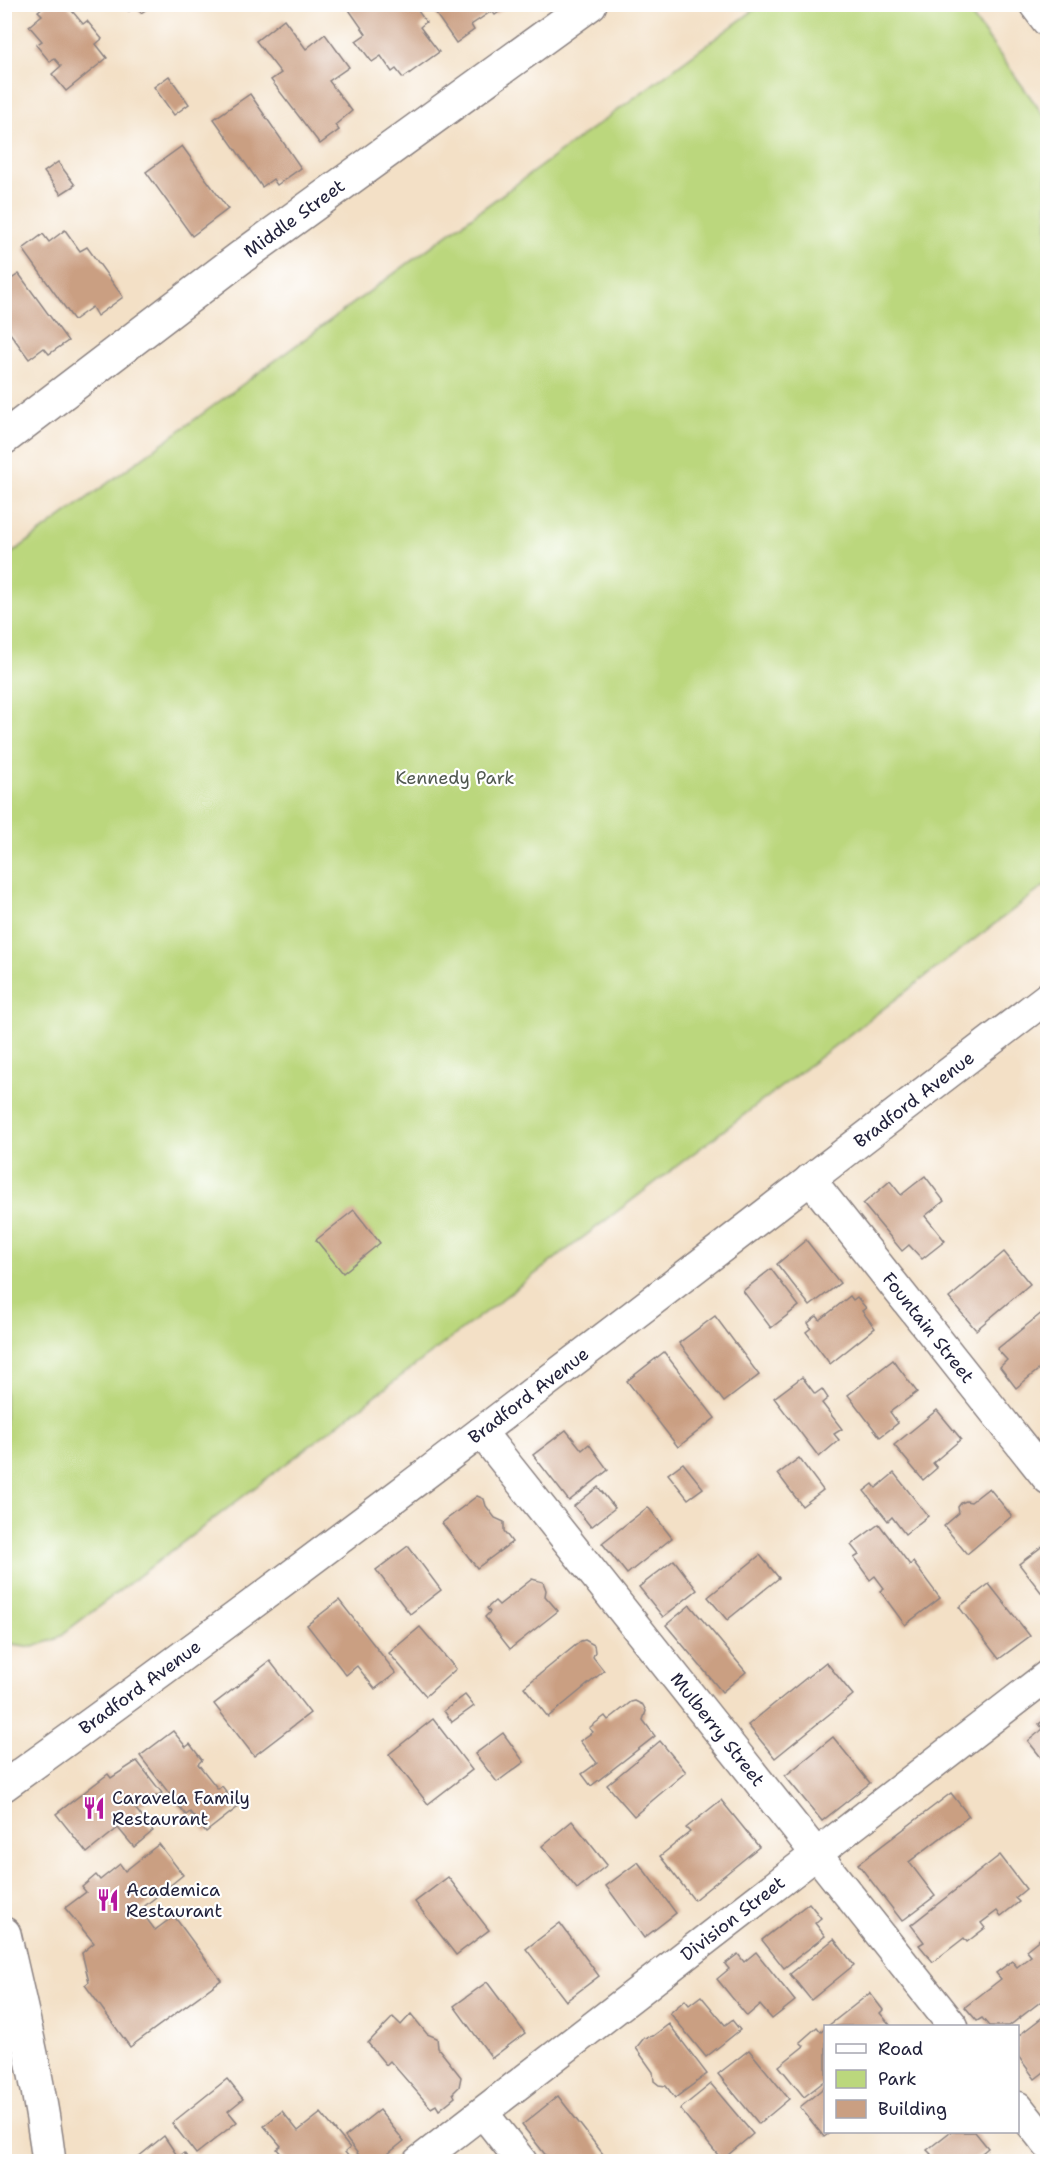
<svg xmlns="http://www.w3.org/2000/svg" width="1052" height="2166" font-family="'Shantell Sans',sans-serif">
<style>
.green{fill:#bbd77d;stroke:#6e7c5c;stroke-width:1.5}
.building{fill:#ca9f82}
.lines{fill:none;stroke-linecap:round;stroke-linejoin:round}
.street-casing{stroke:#8a8180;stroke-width:33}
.secondary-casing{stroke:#8a8180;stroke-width:36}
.street{stroke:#fff;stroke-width:30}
.secondary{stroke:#fff;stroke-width:33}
.labels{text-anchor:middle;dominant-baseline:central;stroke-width:4.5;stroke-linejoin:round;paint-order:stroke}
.street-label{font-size:18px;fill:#22223b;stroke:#fff}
.park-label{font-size:18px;fill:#50584f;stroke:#fff}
.poi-label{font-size:18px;fill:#22223b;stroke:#fff;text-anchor:start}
</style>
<rect width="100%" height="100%" fill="#fff"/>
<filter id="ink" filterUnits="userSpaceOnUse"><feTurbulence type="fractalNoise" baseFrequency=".0167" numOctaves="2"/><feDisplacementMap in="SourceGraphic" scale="12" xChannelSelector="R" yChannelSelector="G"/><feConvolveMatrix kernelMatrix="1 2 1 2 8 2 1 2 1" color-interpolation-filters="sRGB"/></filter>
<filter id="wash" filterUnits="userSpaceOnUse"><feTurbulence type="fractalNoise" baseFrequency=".008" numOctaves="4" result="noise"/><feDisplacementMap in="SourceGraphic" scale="24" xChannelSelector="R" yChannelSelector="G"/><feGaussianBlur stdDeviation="1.35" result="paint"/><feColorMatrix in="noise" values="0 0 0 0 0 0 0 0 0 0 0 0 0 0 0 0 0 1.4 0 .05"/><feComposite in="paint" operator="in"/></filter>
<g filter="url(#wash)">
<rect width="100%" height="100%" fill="#f3e0c6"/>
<!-- green -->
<polygon class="green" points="761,5 964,5 1047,120 1047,884 56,1639 33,1647 5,1643 4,559"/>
<g id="blocks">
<!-- building -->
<g class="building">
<polygon points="124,4 154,4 141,13 136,6 129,11"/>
<polygon points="345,4 413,4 426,22 420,27 439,52 403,78 396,69 392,72 381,56 372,62 356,41 366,34"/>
<polygon points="429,4 510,4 495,15 492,11 471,25 474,30 456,43"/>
<polygon points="46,5 67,5 83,24 87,21 102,39 96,44 107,58 66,91 52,74 61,66 54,58 50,62 36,45 42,41 29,26 42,15 38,11"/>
<polygon points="284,19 306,49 325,34 349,67 329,81 352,111 335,125 339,130 320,144 271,80 281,73 256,41"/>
<polygon points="169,76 189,104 174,115 154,87"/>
<polygon points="250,94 301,168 277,185 273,179 262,187 214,119"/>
<polygon points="182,146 228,209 192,236 146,172"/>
<polygon points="58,162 75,185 61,194 44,172"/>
<polygon points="65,230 80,251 87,247 123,297 97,316 92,307 74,320 23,249 43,234 49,242"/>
<polygon points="19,274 68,341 49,354 44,348 29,359 4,325 4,284"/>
<polygon points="925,1176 944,1201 925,1216 945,1241 922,1259 909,1245 902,1251 863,1204 890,1181 901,1195"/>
<polygon points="354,1210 380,1243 343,1273 316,1240"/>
<polygon points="806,1240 840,1283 810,1306 777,1264"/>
<polygon points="1004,1252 1030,1284 976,1330 949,1298"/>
<polygon points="771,1269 799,1306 771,1328 743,1291"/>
<polygon points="850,1296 853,1300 857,1297 866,1308 862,1311 875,1328 830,1364 806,1332 811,1328 808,1323 817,1316 820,1320"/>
<polygon points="1048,1308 1048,1362 1016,1388 1000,1367 1007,1360 997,1349"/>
<polygon points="715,1316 759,1375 724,1402 679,1343"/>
<polygon points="664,1352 715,1418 678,1447 627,1381"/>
<polygon points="893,1360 917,1392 890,1412 898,1423 880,1437 848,1395"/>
<polygon points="802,1377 815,1394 822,1389 828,1398 822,1403 842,1429 834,1434 839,1440 819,1457 774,1398"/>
<polygon points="937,1410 961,1439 933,1463 937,1468 923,1480 894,1445"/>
<polygon points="566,1430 582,1450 589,1444 608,1470 569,1501 533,1455"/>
<polygon points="799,1458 823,1490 802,1506 778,1474"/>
<polygon points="683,1463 703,1488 688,1499 668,1474"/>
<polygon points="894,1473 928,1516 905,1534 892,1517 888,1521 864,1491 873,1484 876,1488"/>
<polygon points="598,1487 615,1508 591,1527 574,1506"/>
<polygon points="989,1488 1012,1516 967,1554 944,1526 959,1513 958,1507 961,1503 966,1501 971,1502"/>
<polygon points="477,1496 484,1499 486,1506 495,1518 504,1522 504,1531 512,1542 477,1568 442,1523"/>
<polygon points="648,1507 672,1538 627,1574 602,1543"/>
<polygon points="879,1524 910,1565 913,1562 940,1598 905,1625 880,1591 884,1588 875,1576 870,1580 854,1558 859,1555 851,1545"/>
<polygon points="1048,1542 1048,1601 1019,1564"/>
<polygon points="408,1546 441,1590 410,1614 376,1570"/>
<polygon points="760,1555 779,1578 727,1620 708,1597"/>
<polygon points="674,1560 697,1590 663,1617 639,1587"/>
<polygon points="532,1579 543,1582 546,1590 545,1596 558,1611 510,1649 485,1617 490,1612 487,1608 495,1601 499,1605"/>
<polygon points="989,1584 1030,1636 999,1659 959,1607"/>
<polygon points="339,1600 396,1673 375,1689 357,1666 346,1675 307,1625"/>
<polygon points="690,1605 746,1672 722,1692 666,1625"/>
<polygon points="420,1627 456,1669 426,1696 389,1653"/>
<polygon points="585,1640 594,1645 595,1652 593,1657 604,1671 548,1717 524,1687 581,1641"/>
<polygon points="270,1661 310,1713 254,1756 214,1704"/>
<polygon points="826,1662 853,1695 775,1758 748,1725"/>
<polygon points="465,1695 474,1706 452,1722 444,1711"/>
<polygon points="635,1701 643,1705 646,1711 643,1720 655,1736 591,1786 582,1774 597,1763 580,1741 593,1732 589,1728 605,1716 608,1720 631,1702"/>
<polygon points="1048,1717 1048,1766 1028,1741 1043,1729 1039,1724"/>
<polygon points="433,1719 472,1770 428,1804 389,1754"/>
<polygon points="173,1731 186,1747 190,1744 202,1760 198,1764 218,1789 222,1786 238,1807 206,1832 190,1812 186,1815 140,1756"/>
<polygon points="503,1733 524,1762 497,1782 475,1754"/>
<polygon points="833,1737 870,1783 822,1821 785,1776"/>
<polygon points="660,1741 686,1772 634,1816 607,1785"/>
<polygon points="137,1761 162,1793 135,1808 153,1831 134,1847 118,1828 87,1853 56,1814 108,1774 111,1778"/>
<polygon points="951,1793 969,1816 909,1862 935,1896 902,1921 858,1864"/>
<polygon points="721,1800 759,1847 694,1900 660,1856 690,1832 686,1828"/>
<polygon points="572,1821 607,1865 577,1889 542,1846"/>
<polygon points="159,1844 183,1875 140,1910 155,1930 174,1916 221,1980 130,2047 85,1985 89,1982 82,1953 94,1943 65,1908 86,1892 82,1887 96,1875 100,1880 120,1864 125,1871"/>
<polygon points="1000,1855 1026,1889 1015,1898 1019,1902 1001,1916 997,1911 981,1923 985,1928 967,1942 964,1938 933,1962 919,1945 924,1942 911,1925"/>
<polygon points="638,1862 676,1913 644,1938 606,1886"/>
<polygon points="448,1877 489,1930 456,1955 415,1902"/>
<polygon points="809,1903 821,1918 815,1923 825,1936 784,1968 762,1940"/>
<polygon points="560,1923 599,1976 566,2001 526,1949"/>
<polygon points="1046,1934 1048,1996 1009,2026 989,2026 982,2018 977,2021 965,2007 1001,1979 996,1973 1012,1961 1017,1967 1031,1956 1026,1950"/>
<polygon points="834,1939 854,1965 811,2000 790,1974"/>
<polygon points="756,1952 795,2001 772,2019 760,2005 747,2016 717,1979 729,1969 725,1964 738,1954 744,1962"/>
<polygon points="487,1982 525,2033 492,2058 454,2006"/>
<polygon points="870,1993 883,2010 880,2013 891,2026 828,2026"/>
<polygon points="701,1996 725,2025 732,2020 740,2030 706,2057 670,2013 685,2000 689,2005"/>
<polygon points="1048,2013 1048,2069 1035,2079 1018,2056 1018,2036"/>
<polygon points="411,2014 427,2034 437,2038 438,2048 461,2077 459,2087 453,2093 455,2097 439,2110 436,2105 431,2108 390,2061 386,2065 368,2043 393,2017 401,2025"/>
<polygon points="669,2024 707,2074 675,2098 666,2086 659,2085 654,2081 653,2072 636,2048 644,2038 653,2036"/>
<polygon points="817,2027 821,2032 826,2028 826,2080 804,2097 779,2066 804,2046 800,2042"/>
<polygon points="749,2050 789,2099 759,2124 718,2074"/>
<polygon points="227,2079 243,2099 228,2111 237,2122 196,2154 172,2123"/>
<polygon points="711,2084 753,2134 722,2160 680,2109"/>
<polygon points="826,2086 826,2132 831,2132 824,2137 800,2107"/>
<polygon points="558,2096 606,2158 601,2162 551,2162 522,2125"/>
<polygon points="379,2110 404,2141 378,2162 364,2162 345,2137"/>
<polygon points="282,2111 298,2131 321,2113 350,2148 345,2152 353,2162 288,2162 277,2149 281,2146 264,2126"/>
<polygon points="950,2132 975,2132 988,2148 971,2162 926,2162 924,2160 931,2154 927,2150"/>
<polygon points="164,2136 178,2157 184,2153 191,2162 132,2162"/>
</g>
</g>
</g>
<g filter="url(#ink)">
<use href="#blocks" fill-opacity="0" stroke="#8a8180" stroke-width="1.5"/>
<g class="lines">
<!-- street casing -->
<g class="street-casing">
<g id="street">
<path id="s1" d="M810 1179 1048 1479"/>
<path id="s2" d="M481 1432 953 2026"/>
<path id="s3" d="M4 1786C358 1532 701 1262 1048 997"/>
<polyline points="1018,2107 1048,2145"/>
<polyline points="483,2113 522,2162"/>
<path id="s4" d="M418 2162 1048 1675"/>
</g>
</g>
<!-- secondary casing -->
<g class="secondary-casing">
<g id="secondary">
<polyline points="1036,4 1048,20"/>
<path id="s5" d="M4 438 240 258 590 4"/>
<path d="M4 1934C21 2009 40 2085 49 2162"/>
</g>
</g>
<!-- street -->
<use href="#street" class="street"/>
<!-- secondary -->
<use href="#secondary" class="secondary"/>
</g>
</g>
<!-- icons -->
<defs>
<g id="restaurant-bare" transform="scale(1.8)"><path d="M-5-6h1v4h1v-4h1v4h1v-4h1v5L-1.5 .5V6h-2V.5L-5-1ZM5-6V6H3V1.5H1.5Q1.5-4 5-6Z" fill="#b5179e" stroke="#fff" stroke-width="2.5" paint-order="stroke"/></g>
</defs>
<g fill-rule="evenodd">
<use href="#restaurant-bare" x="94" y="1808"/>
<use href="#restaurant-bare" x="108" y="1900"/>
</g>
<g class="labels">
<!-- street labels -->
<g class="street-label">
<text stroke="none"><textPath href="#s5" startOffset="364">Middle Street</textPath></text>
<text stroke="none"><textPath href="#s3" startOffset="1140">Bradford Avenue</textPath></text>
<text stroke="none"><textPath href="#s1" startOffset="190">Fountain Street</textPath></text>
<text stroke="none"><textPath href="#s3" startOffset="654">Bradford Avenue</textPath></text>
<text stroke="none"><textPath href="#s3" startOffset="168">Bradford Avenue</textPath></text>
<text stroke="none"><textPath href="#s2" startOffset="380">Mulberry Street</textPath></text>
<text stroke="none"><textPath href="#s4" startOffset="398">Division Street</textPath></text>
</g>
<!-- park labels -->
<g class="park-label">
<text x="455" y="778">Kennedy Park</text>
</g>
<!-- poi labels -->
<g class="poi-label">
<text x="112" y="1798">Caravela Family<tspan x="112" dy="21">Restaurant</tspan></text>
<text x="126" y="1890">Academica<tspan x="126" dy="21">Restaurant</tspan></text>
</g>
</g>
<!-- margin -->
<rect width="1052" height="2166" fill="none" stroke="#fff" stroke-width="24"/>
<!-- legend -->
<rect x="824" y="2025" width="195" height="108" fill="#ffffff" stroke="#a7a7b1" stroke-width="1.5"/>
<rect x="836" y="2044" width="30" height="9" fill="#ffffff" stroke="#a7a7b1" stroke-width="1.5"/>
<text x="878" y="2055" font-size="18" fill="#22223b">Road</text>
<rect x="836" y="2070" width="30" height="18" fill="#bbd77d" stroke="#a7a7b1" stroke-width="1.5"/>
<text x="878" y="2085" font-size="18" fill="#22223b">Park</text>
<rect x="836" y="2100" width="30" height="18" fill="#ca9f82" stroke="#a7a7b1" stroke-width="1.5"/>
<text x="878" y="2115" font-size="18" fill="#22223b">Building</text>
</svg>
